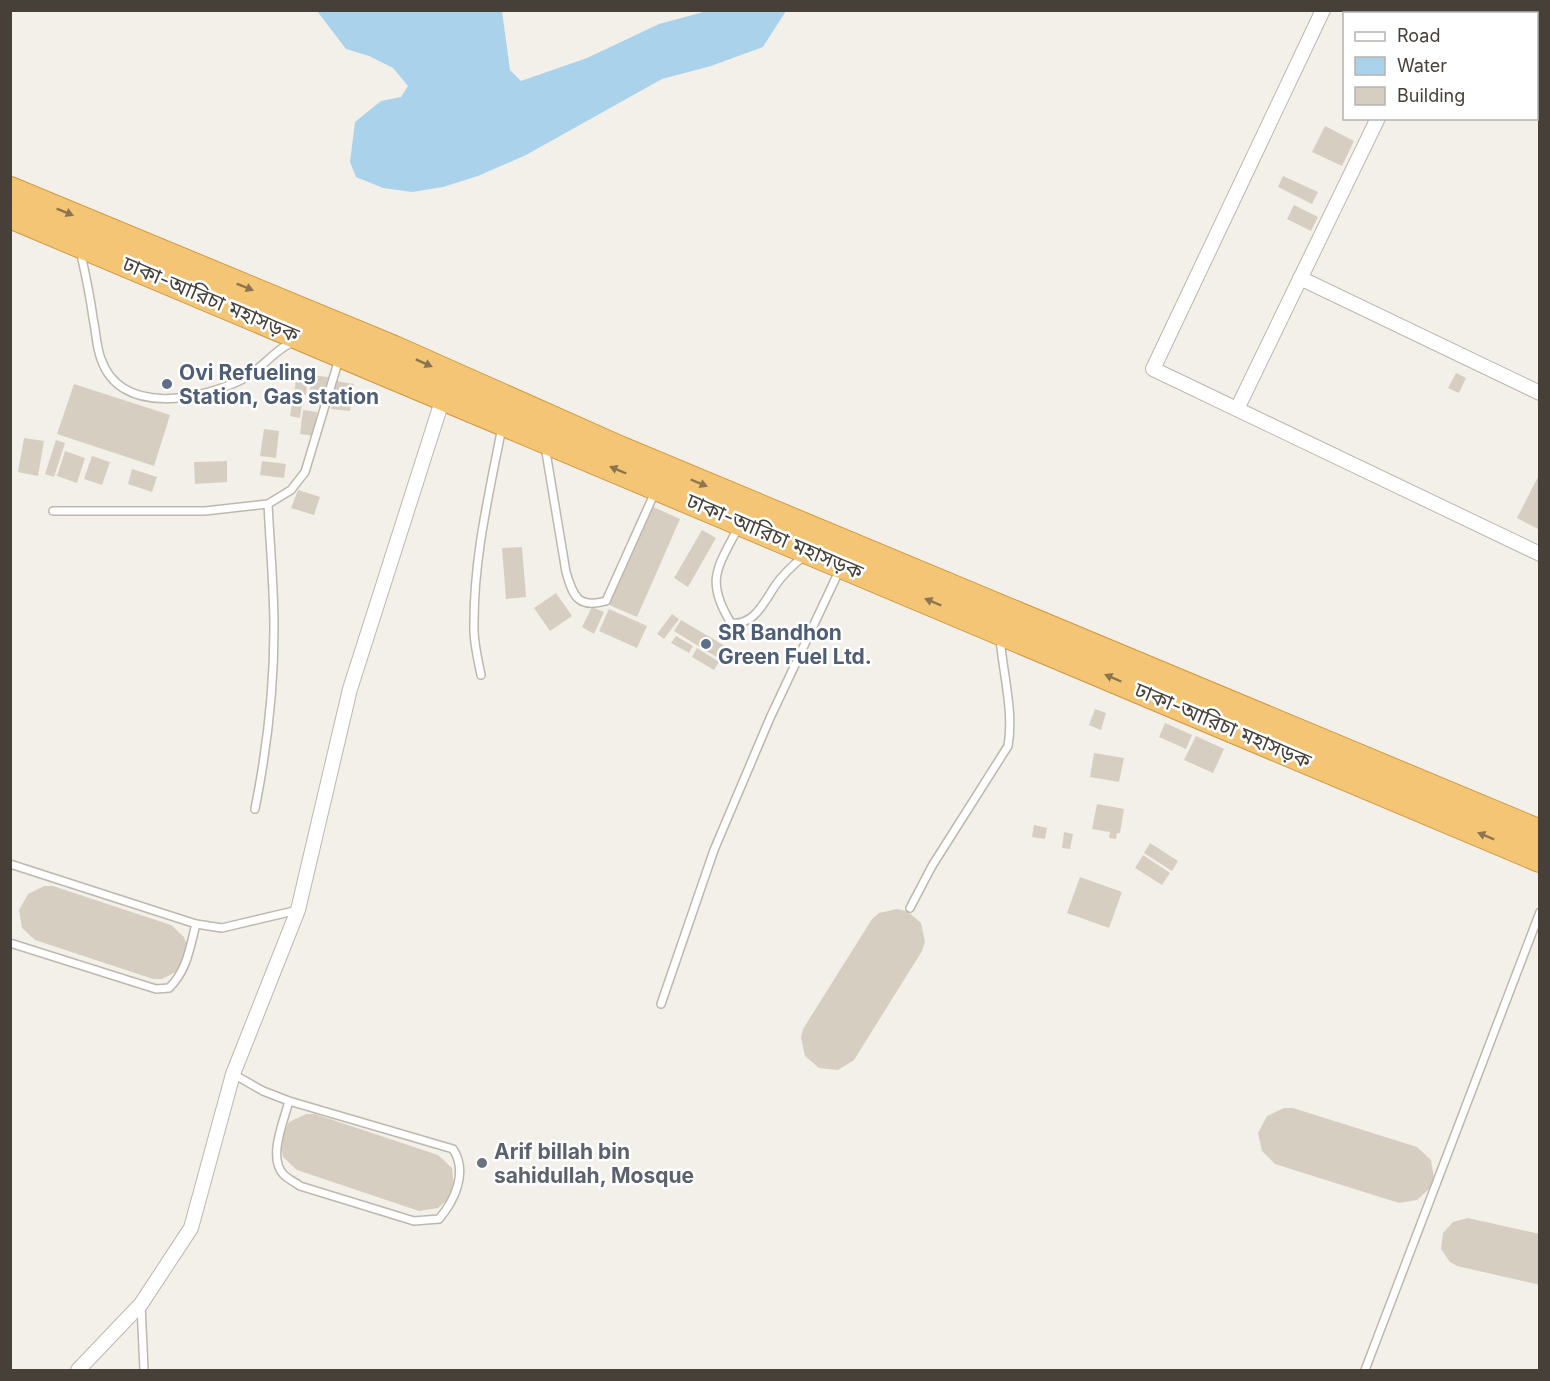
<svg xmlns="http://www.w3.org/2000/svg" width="1550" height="1381" font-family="Inter,'Noto Sans Bengali',sans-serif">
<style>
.water{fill:#aad2eb}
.building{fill:#d7cec2}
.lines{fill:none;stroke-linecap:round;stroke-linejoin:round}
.lane-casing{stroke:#beb7ac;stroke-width:10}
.street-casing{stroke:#beb7ac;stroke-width:16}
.highway-casing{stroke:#d29a44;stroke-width:28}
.lane{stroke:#fff;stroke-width:7}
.street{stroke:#fff;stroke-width:14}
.highway{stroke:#f3c574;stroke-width:26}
.oneway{fill:#8b7550}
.service-dot{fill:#5c6f8a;stroke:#fff;stroke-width:2}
.worship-dot{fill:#6b7280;stroke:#fff;stroke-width:2}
.labels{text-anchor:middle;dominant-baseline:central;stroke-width:5;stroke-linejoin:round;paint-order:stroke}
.street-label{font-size:21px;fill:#464038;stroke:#fff}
.service-label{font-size:21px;font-weight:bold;fill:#4e5e75;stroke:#fff;text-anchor:start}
.worship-label{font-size:21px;font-weight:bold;fill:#5b616d;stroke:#fff;text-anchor:start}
</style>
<rect width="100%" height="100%" fill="#f3f0e9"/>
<!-- water -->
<polygon class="water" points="317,11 502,11 510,70 521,81 587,58 659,24 707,11 786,11 763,47 711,66 662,79 526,155 478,176 443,187 412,192 383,188 356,177 350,162 355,122 381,101 401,97 408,86 393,68 369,56 346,49"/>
<!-- building -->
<g class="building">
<polygon points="1325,126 1354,141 1342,166 1312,152"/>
<polygon points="1283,176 1318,192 1312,204 1278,187"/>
<polygon points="1294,205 1318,217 1311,231 1287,219"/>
<polygon points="297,373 308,375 306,395 294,393"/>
<polygon points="1456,373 1466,378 1459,393 1448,388"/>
<polygon points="312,375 328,377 324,406 308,404"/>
<polygon points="335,381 354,384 350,411 331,409"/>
<polygon points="74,384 170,415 154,466 57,434"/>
<polygon points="292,402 302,404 300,418 290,416"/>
<polygon points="303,410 317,412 314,436 300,434"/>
<polygon points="264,429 279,431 276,458 260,456"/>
<polygon points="24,438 44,441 38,476 18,472"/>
<polygon points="56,440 65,443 54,477 45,474"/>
<polygon points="65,451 85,458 77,483 57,476"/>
<polygon points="92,456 110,462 102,485 84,479"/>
<polygon points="227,461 227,482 195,484 194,462"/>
<polygon points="262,461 286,464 284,478 260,475"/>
<polygon points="132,469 157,477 152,492 128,484"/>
<polygon points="1540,473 1540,530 1517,518"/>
<polygon points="298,490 320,497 314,515 291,508"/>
<polygon points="651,506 680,519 637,617 607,604"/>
<polygon points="702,530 716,538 688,587 674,578"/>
<polygon points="522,547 526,597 506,599 502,548"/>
<polygon points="556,593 572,616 550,631 534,608"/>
<polygon points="592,607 604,612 594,634 582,627"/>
<polygon points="609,609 647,626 637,648 599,631"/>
<polygon points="672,614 679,619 664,639 657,634"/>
<polygon points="681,620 725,646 718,658 674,631"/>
<polygon points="676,636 693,646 689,653 671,643"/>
<polygon points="697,648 719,662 714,670 692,657"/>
<polygon points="1095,709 1106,713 1101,730 1089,725"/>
<polygon points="1165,723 1192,735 1186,749 1159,737"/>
<polygon points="1196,736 1224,749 1213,773 1184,760"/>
<polygon points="1094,753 1124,758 1119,782 1090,777"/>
<polygon points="1097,804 1124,809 1120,833 1117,833 1116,839 1109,838 1110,832 1092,829"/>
<polygon points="1034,825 1047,828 1045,839 1032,837"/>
<polygon points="1064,832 1073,834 1070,849 1062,848"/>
<polygon points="1150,843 1178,861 1172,871 1144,853"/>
<polygon points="1143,855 1170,873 1162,885 1135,868"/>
<polygon points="1080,877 1122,892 1109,928 1067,913"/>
<polygon points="44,886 53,886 171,925 184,937 187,946 187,955 178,971 162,979 153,979 35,940 22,928 19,910 28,894"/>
<polygon points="897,909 907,911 921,923 925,942 922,951 854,1060 838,1070 819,1068 805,1056 801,1038 803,1029 872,919 879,913"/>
<polygon points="1284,1108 1293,1108 1417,1147 1431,1160 1434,1178 1431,1187 1417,1200 1399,1203 1275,1164 1262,1151 1258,1133 1267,1116"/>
<polygon points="306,1114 315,1114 438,1155 452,1168 454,1186 452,1195 438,1208 419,1211 297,1170 283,1157 280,1139 289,1122"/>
<polygon points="1468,1218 1540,1234 1540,1285 1457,1266 1450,1262 1441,1249 1443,1233 1453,1222"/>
</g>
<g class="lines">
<!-- lane casing -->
<g class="lane-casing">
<g id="lane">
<path d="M80 250C85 272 90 295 93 318 96 331 96 346 101 359 121 417 201 400 243 379 260 371 278 346 294 342"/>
<path d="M545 446 566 572C573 596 578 609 606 601L655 492"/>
<polyline points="53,511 205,511 268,504 291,490 305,472 339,359"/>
<path d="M738 528C717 568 705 581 731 623 754 626 764 602 775 586 783 574 793 565 804 556"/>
<path d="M481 675C478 660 474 644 474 629 473 560 489 494 502 427"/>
<path d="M255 809C267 749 274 689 274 628 274 587 270 545 268 504"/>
<polyline points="10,864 196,924 222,928 298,910"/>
<path d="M910 908 932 866 1008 746C1014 711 1003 674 1000 638"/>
<path d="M10 943 156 989 169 988C187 971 190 947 196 924"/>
<polyline points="661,1004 714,850 770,718 840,569"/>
<path d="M233 1074 263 1091 289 1101 453 1149C468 1172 455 1200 439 1219L414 1221 300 1186C295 1182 288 1179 284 1175 267 1158 284 1121 289 1101"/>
<polyline points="141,1304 144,1370"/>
<polyline points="1365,1370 1540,912"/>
</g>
</g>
<!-- street casing -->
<g class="street-casing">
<g id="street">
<polyline points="1323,10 1153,369 1540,554"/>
<polyline points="1429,14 1430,10"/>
<polyline points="1300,278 1540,393"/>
<polyline points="1237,409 1378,118"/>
<polyline points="78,1370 141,1304 191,1228 233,1074 298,910 350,689 443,398"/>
</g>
</g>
<!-- highway casing -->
<g class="highway-casing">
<g id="highway">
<polyline points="10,190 394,349 619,449 1540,833"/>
<polyline points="10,215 1540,859"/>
</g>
</g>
<!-- lane -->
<use href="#lane" class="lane"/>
<!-- street -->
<use href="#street" class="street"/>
<!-- highway -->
<use href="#highway" class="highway"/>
</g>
<!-- one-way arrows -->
<defs><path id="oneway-solid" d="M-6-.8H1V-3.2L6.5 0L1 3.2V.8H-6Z" transform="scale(1.5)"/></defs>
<g class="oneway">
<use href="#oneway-solid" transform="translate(65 212) rotate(22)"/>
<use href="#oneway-solid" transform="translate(245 287) rotate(22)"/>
<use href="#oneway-solid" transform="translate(424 363) rotate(24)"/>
<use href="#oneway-solid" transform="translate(618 470) rotate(-157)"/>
<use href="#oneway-solid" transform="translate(699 483) rotate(23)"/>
<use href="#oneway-solid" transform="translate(933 602) rotate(-157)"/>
<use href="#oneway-solid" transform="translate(1113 678) rotate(-157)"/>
<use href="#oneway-solid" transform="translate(1486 836) rotate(-157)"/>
</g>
<!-- markers -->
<g class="service-dot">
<circle cx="167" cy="384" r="6"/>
<circle cx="706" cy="644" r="6"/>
</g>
<circle class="worship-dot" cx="482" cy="1163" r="6"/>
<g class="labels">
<!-- street labels -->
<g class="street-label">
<text transform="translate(211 299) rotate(23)">ঢাকা-আরিচা মহাসড়ক</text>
<text transform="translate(775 536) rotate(23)">ঢাকা-আরিচা মহাসড়ক</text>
<text transform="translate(1223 725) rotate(23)">ঢাকা-আরিচা মহাসড়ক</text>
</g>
<!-- service labels -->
<g class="service-label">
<text x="179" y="372">Ovi Refueling<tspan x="179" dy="24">Station, Gas station</tspan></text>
<text x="718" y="632">SR Bandhon<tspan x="718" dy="24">Green Fuel Ltd.</tspan></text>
</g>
<!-- worship labels -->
<g class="worship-label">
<text x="494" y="1151">Arif billah bin<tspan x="494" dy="24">sahidullah, Mosque</tspan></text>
</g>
</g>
<!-- border -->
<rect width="1550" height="1381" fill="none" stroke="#464038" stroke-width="24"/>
<!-- legend -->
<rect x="1343" y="12" width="195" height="108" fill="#ffffff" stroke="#b5b3af" stroke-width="1.5"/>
<rect x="1355" y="32" width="30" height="9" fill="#ffffff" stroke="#b5b3af" stroke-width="1.5"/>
<text x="1397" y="42" font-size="18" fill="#464038">Road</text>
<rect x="1355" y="57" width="30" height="18" fill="#aad2eb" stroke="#b5b3af" stroke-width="1.5"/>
<text x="1397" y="72" font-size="18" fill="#464038">Water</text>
<rect x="1355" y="87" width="30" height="18" fill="#d7cec2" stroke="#b5b3af" stroke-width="1.5"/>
<text x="1397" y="102" font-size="18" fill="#464038">Building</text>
</svg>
